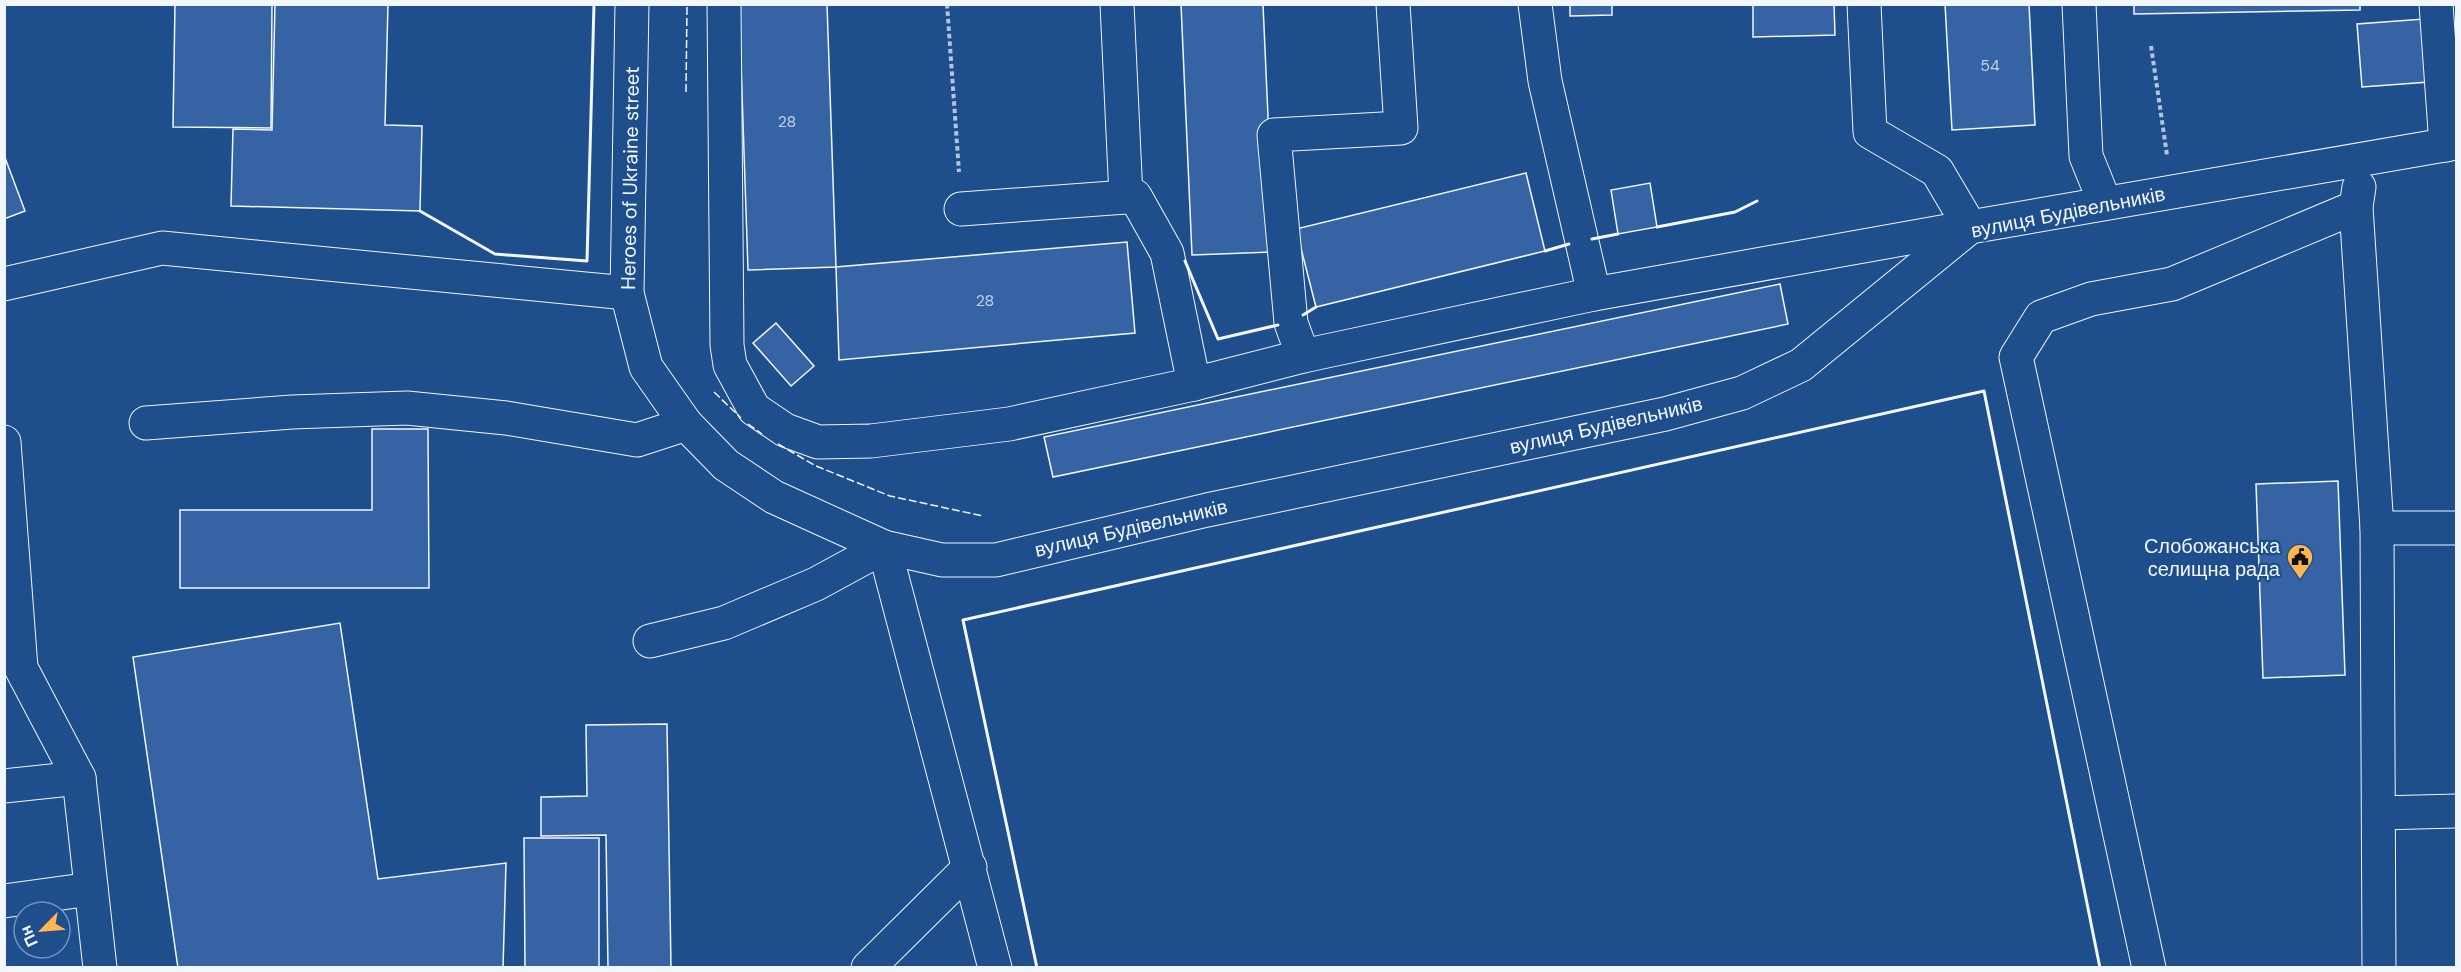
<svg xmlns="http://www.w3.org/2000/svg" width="2461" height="972" font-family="'DM Sans',sans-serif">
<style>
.building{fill:#3563a3;stroke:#f2f6ff;stroke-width:1.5}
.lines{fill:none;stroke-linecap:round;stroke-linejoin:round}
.minor-casing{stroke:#f2f6ff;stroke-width:35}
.path{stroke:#b3c4dc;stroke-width:4;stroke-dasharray:4.5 3;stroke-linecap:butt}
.minor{stroke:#1f4e8c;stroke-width:33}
.fence{stroke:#f2f6ff;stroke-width:1.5;stroke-dasharray:8 3;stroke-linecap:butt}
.wall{stroke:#f2f6ff;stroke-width:3}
.labels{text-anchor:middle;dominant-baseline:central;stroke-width:4.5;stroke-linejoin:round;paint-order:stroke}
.number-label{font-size:16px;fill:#c3d1e8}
.street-label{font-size:20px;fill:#f2f6ff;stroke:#1f4e8c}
.poi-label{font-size:20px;fill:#f2f6ff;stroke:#1f4e8c;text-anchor:end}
</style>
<rect width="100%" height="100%" fill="#1f4e8c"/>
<!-- building -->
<g class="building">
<polygon points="175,4 272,4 271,128 173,127"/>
<polygon points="275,4 388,4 385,125 422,126 420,211 231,206 233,129 272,130"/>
<polygon points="739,4 827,4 836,267 748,270"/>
<polygon points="1181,4 1263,4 1274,252 1192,255"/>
<polygon points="1570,4 1612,4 1612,15 1570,16"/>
<polygon points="1753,4 1834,4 1835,35 1753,37"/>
<polygon points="1945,4 2029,4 2035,125 1952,130"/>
<polygon points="2134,4 2360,4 2360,10 2134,14"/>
<polygon points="2424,19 2429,82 2362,87 2357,24"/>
<polygon points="4,155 25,211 4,219"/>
<polygon points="1526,173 1545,251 1316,307 1296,229"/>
<polygon points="1650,183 1657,227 1618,234 1611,190"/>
<polygon points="1127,242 1135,333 839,360 836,267"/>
<polygon points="1780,284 1788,324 1053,477 1044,437"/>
<polygon points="776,323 814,366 791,386 753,343"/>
<polygon points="372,429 428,429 429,588 180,588 180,510 372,510"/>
<polygon points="2338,481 2345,675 2263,678 2256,484"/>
<polygon points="340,623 378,879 506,863 503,968 178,968 133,657"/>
<polygon points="667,724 671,968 608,968 606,835 541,836 541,797 587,796 586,725"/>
<polygon points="524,838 599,838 599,968 525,968"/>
</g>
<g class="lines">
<!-- minor casing -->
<g class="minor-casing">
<g id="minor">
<polyline points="632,4 627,293 646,367 686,424 726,465 774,497 884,547 942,560 996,560 1207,510 1665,414 1742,393 1801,365 1970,227 2456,143"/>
<polyline points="724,4 727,345 730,365 754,409 785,430 818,442 871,441 1009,424 1194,384 1303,356 1594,294 1970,227 1937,171 1870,132 1864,4"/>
<polyline points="1117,4 1126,197 1135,196 1167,253 1194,384"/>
<polyline points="1535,4 1545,81 1594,294"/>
<polyline points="2079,4 2086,156 2105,203"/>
<polyline points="2436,4 2446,145"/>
<polyline points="2359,187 2356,207 2377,528 2379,968"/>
<polyline points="961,209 1126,197"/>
<polyline points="4,284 162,248 627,293"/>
<polyline points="1303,356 1291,323 1274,135 1401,128 1393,4"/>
<polyline points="146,423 292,412 407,408 506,418 637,440 686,424"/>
<polyline points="4,442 21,668 79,778 100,968"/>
<polyline points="2377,528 2456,528"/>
<polyline points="650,641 724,623 816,584 884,547 995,968"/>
<polyline points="4,786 79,778"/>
<polyline points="2379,813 2456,811"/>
<polyline points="4,901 91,889"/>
<polyline points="868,968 970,867"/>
<polyline points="2149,968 2016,357 2041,317 2091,299 2172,284 2356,207"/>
</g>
</g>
<!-- path -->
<g class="path">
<polyline points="947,4 959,172"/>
<polyline points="2151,46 2167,155"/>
</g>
<!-- minor -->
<use href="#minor" class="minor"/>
<!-- fence -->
<g class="fence">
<polyline points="686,92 687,4"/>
<polyline points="714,392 741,418"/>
<polyline points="748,424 762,434"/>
<polyline points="778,444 816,466 890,496 983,516"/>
</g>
<!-- wall -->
<g class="wall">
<polyline points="420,211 495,254 587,261 594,4"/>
<polyline points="1657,227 1735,212 1757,201"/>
<polyline points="1592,239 1618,234"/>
<polyline points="1545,251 1569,244"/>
<polyline points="1185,261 1218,339 1278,325"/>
<polyline points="1303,315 1316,307"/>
<polyline points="1037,968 963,620 1984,391 2100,968"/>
</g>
</g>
<!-- icons -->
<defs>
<g id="civic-pin" transform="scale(1.35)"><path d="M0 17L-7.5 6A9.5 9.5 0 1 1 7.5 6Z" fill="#ffb74d" stroke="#1f4e8c"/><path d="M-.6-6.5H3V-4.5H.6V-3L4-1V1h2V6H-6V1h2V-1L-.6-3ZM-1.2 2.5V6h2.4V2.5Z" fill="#111"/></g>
</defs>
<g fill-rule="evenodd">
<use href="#civic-pin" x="2300" y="557"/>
</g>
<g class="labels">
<!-- number labels -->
<g class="number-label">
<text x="1990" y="65">54</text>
<text x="787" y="121">28</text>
<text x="985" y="300">28</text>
</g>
<!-- street labels -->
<g class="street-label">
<text transform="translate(630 178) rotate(-89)">Heroes of Ukraine street</text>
<text transform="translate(2068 212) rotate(-11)">вулиця Будівельників</text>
<text transform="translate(1606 425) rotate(-13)">вулиця Будівельників</text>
<text transform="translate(1131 528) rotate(-13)">вулиця Будівельників</text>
</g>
<!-- poi labels -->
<g class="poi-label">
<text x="2280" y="546">Слобожанська<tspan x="2280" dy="23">селищна рада</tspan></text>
</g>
</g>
<!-- border -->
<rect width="2461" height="972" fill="none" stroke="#f2f6ff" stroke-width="12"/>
<!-- north arrow -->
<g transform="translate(42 930) rotate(245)"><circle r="28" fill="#1f4e8c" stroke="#7391ba" stroke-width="1.5"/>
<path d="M0-4.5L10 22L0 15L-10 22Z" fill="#ffb74d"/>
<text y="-9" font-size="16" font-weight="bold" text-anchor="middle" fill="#f2f6ff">Пн</text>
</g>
</svg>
